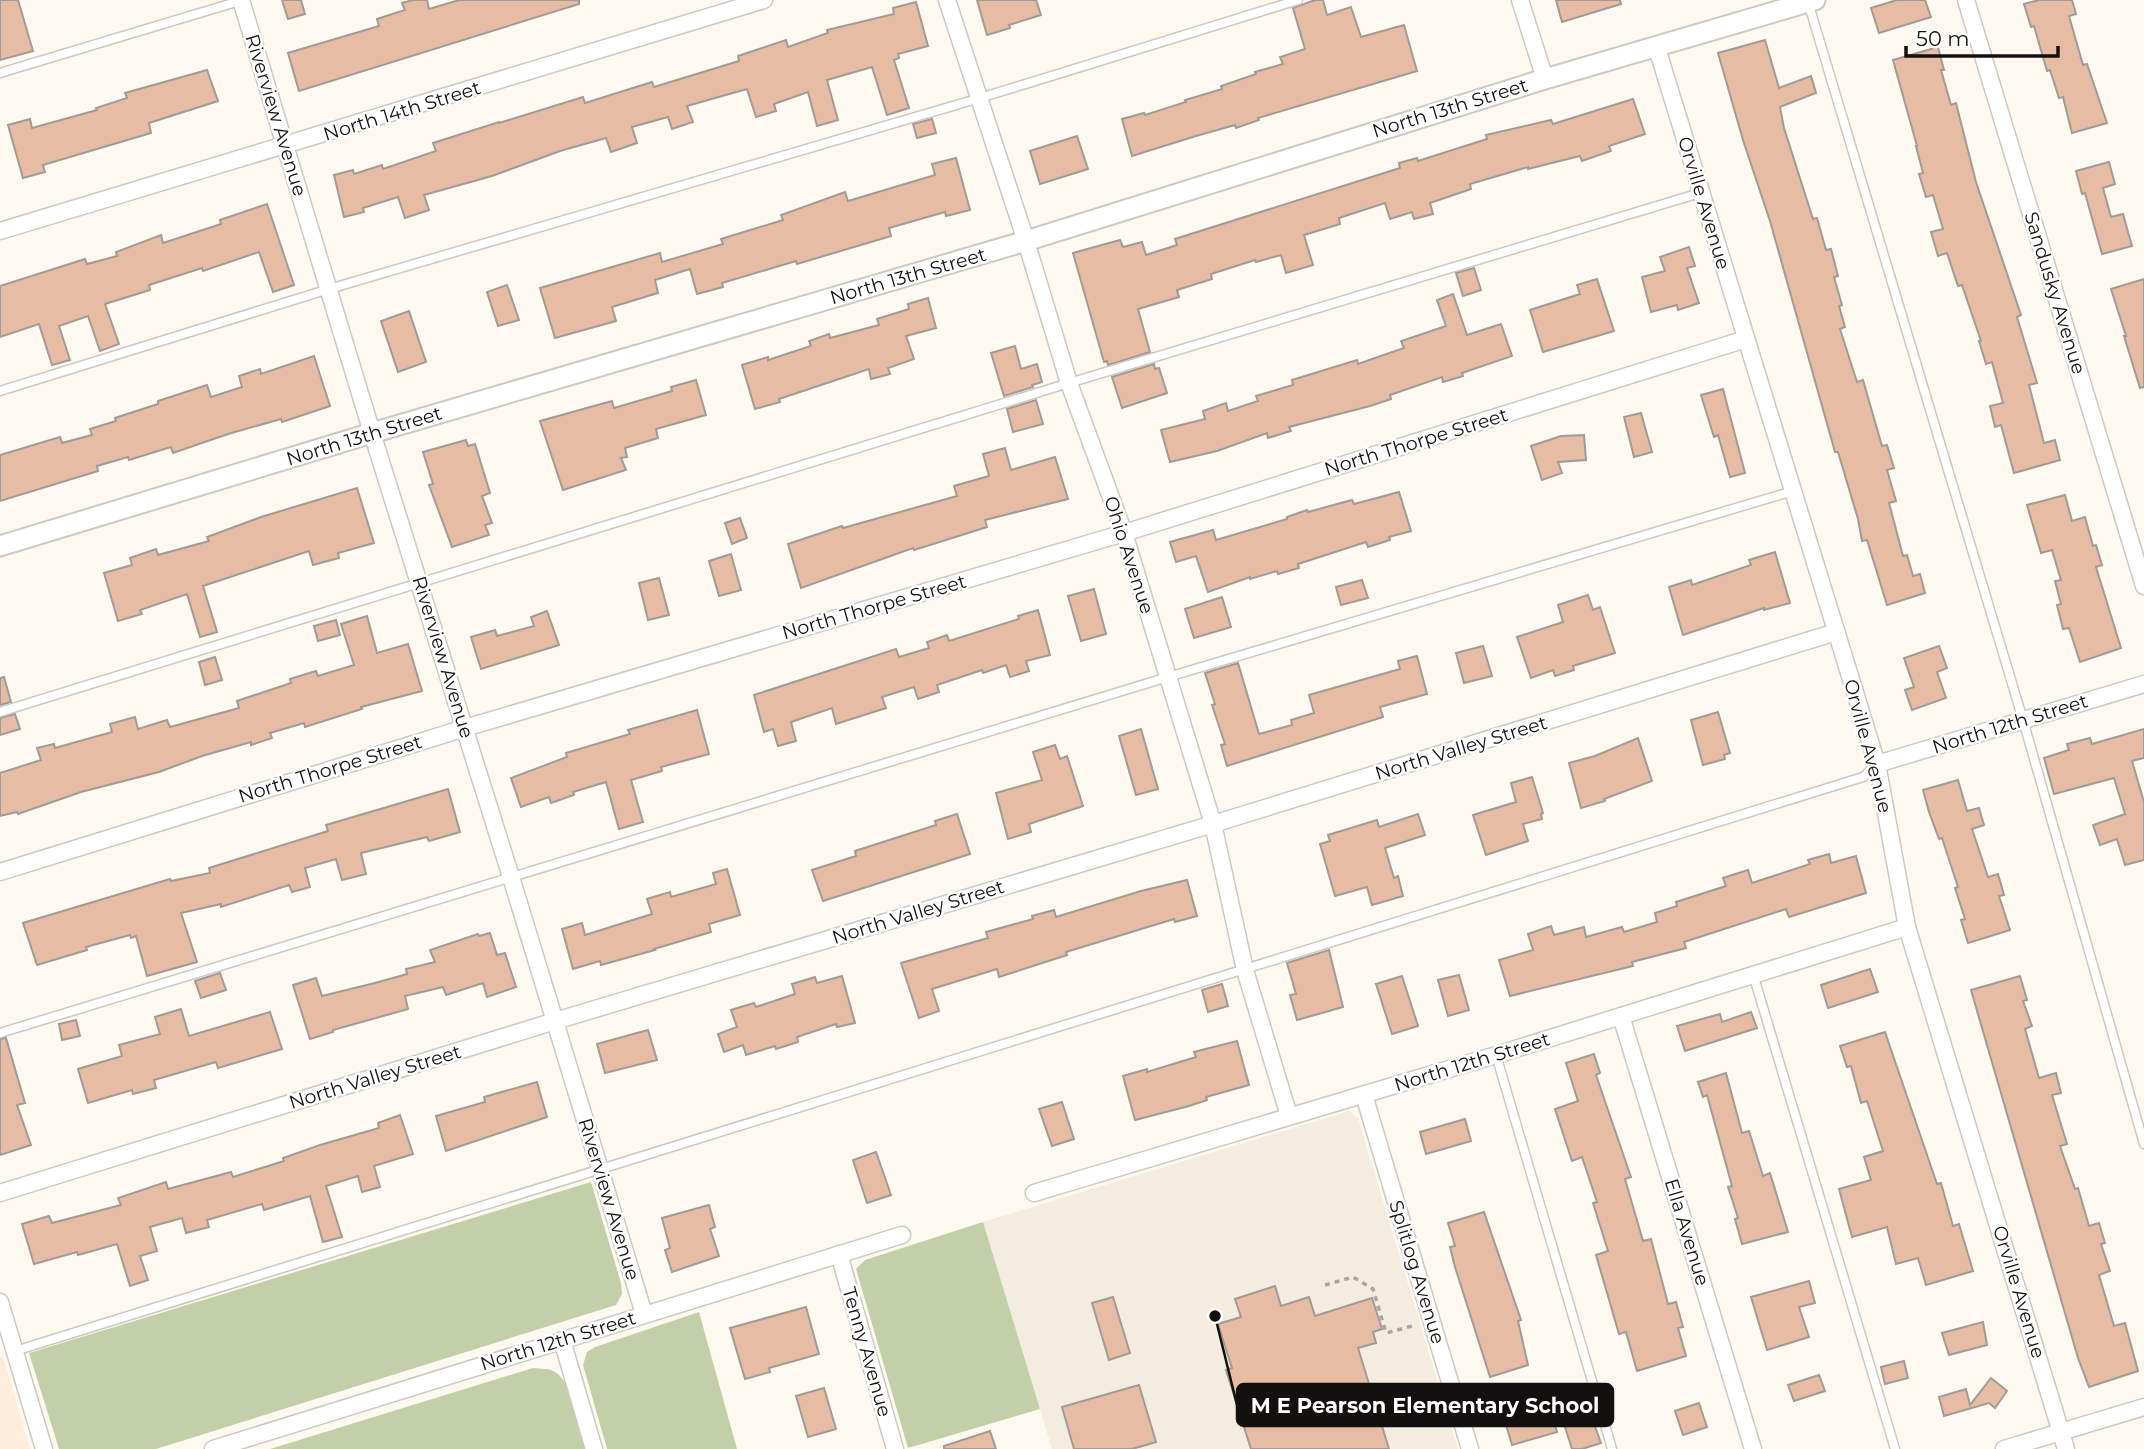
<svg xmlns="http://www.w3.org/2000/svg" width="2144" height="1449" font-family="Montserrat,sans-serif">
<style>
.commercial{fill:#ffecdb}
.built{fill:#f4ecde}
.green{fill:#c3cfa9}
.building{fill:#e7bca5;stroke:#a29a96;stroke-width:2}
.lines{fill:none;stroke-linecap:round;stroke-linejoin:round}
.service-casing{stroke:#cdc9c1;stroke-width:11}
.minor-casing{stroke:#cdc9c1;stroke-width:19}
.tertiary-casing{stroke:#cdc9c1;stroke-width:23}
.path{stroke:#a9a6a0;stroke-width:3.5;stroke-dasharray:5 5;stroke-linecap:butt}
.service{stroke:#fff;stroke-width:8}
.minor{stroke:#fff;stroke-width:16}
.tertiary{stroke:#fff;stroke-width:19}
.labels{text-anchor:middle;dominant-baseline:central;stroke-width:5;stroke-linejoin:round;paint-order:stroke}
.street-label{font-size:19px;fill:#13110f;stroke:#fff}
.leader{fill:none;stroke:#13110f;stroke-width:2.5}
.callout-dot{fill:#13110f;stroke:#fff;stroke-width:2.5}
.callout{fill:#13110f;stroke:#13110f;stroke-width:2.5}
.callout-label{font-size:21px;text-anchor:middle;font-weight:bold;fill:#fff}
</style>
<rect width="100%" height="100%" fill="#fdf9f1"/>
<!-- commercial -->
<polygon class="commercial" points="3,1357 30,1449 0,1449 0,1358"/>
<!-- built -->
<polygon class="built" points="1349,1111 1358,1118 1458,1449 1052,1449 983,1222"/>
<!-- green -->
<g class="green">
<polygon points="591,1182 621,1283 622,1294 616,1305 156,1449 59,1449 29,1353"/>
<polygon points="983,1222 1040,1409 908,1448 856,1269 865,1260"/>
<polygon points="699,1312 737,1449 607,1449 583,1365 587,1352 595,1347"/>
<path d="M533 1368C541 1369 549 1368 555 1372 573 1382 580 1430 586 1449H270Z"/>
</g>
<!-- building -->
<g class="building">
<polygon points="0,0 18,0 33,51 0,60"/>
<polygon points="282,0 301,0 305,14 288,19"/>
<polygon points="413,0 427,0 429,9 459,0 579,0 579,4 299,91 288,53 379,26 377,19 405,10 402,3"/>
<polygon points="977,0 1036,0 1041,15 1009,25 1010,28 987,35"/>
<polygon points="1315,0 1323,0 1327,15 1351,7 1361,37 1404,25 1417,71 1258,118 1259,120 1236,128 1235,125 1196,136 1132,156 1122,119 1144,113 1145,115 1186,102 1185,100 1222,89 1221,86 1256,74 1255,72 1283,64 1280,57 1305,49 1293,8"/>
<polygon points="1556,0 1620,0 1621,4 1562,22"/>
<polygon points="1897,0 1925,0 1931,17 1879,33 1871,8"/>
<polygon points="2039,0 2072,0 2076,14 2069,16 2083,65 2087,64 2107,123 2072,133 2063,97 2059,98 2050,70 2047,71 2034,26 2031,27 2024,4"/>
<polygon points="916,2 928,46 898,54 899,58 894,60 909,108 887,115 872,67 827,80 838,120 817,126 808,92 774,104 776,111 756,117 747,89 687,106 693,122 672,129 668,117 632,127 637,143 611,152 606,138 560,151 492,176 424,195 429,210 405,218 398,197 363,208 364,212 344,217 334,175 353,170 354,174 382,165 383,169 436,151 433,143 499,122 499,123 583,97 585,103 652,82 654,87 739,61 738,56 786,40 788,47 828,33 827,30 894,14 893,8"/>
<polygon points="1765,40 1779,88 1811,76 1816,93 1780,107 1784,128 1813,219 1817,218 1826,250 1831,249 1838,276 1834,277 1842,305 1839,306 1845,327 1840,329 1857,382 1863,380 1882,446 1887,445 1894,468 1887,470 1896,501 1889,503 1903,556 1907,555 1913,576 1920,574 1925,593 1887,605 1867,540 1862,541 1858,519 1838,452 1835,452 1770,221 1743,140 1718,53"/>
<polygon points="1938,47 1944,70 1941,70 1951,105 1956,103 1976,182 2021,315 2017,317 2037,383 2029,385 2044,443 2055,440 2060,460 2014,473 2001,425 1995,427 1990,406 2003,403 1992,362 1986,364 1979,341 1981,341 1962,285 1958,286 1947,253 1938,256 1931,232 1943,229 1933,195 1926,197 1919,174 1923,173 1916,146 1917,146 1893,60"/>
<polygon points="207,70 218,101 149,123 151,133 43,165 45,172 23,178 8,125 30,119 32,128 97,110 96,108 127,98 125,93"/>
<polygon points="1633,99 1645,134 1609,146 1611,151 1582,161 1580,156 1528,169 1528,167 1470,184 1471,189 1430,203 1433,214 1414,219 1412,212 1390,219 1385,203 1339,218 1340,224 1304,235 1313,265 1286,273 1281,255 1256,262 1255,260 1211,274 1212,279 1177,290 1179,297 1138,309 1150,352 1108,365 1107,361 1104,362 1073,253 1120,240 1123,247 1142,242 1146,255 1177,245 1175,239 1400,168 1399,163 1417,158 1418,161 1487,139 1486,135 1551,120 1553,124"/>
<polygon points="932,119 936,133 917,138 913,124"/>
<polygon points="1077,136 1088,169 1040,184 1030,151"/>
<polygon points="956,158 970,210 946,216 945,212 889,228 891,236 797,264 796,261 722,283 723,287 697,294 690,269 655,280 658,293 612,307 616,321 555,338 540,288 660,253 662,262 723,244 721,239 783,220 781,215 845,192 848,201 935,175 932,164"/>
<polygon points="2109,162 2115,184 2103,188 2111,217 2123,214 2132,246 2102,254 2085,193 2082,194 2076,171"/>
<polygon points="267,204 294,285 273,292 259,252 203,271 202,268 149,285 150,290 105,304 119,344 100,351 88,316 59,326 70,360 52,365 39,324 0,337 0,286 85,259 87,264 117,256 116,252 161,235 163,243 221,224 220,220"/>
<polygon points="1689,247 1695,266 1687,268 1699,303 1678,310 1677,305 1651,312 1642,277 1665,271 1660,257"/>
<polygon points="1474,268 1481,290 1463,296 1456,273"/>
<polygon points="1597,279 1614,331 1543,352 1530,310 1580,294 1577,285"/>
<polygon points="2144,279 2144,387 2140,388 2124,336 2126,336 2111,289"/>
<polygon points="507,285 519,320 498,326 487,292"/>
<polygon points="1453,294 1467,335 1501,324 1512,356 1462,373 1463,376 1443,382 1442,377 1390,395 1391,399 1370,406 1289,427 1291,431 1268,438 1267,433 1217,451 1170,462 1161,430 1205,419 1203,411 1226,403 1228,411 1258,401 1256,396 1293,385 1292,380 1357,360 1358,364 1404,348 1401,341 1446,326 1437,300"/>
<polygon points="928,298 936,328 906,336 914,359 888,368 890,374 871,379 869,369 779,399 780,402 755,409 742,365 768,357 768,360 811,346 809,341 829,334 830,338 879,325 877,319 909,309 908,304"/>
<polygon points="409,311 426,362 398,372 381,321"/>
<polygon points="1015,346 1021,369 1037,364 1042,382 1032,385 1033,387 1004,396 991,353"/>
<polygon points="314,356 330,406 282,422 281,419 228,434 173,453 171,447 129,460 128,457 97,466 98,471 0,501 0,455 60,437 62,443 92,435 90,429 116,421 115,418 158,404 158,401 207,385 211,397 242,387 239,376 260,369 261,374"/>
<polygon points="1154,364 1155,369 1159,368 1167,393 1122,408 1112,377"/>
<polygon points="696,380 706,415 656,429 658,438 625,448 627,457 621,458 626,470 563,490 540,421 612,401 614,408 672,391 671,387"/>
<polygon points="1723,389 1745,473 1730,477 1718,435 1714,437 1701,395"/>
<polygon points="1036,400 1043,424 1013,432 1007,409"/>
<polygon points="1641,413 1652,452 1634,457 1624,417"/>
<polygon points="1584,435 1586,460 1558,462 1562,473 1542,480 1531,446 1561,436"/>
<polygon points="466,440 468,446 475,444 490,493 482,496 492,523 485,525 489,535 452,547 429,485 433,484 423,452"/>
<polygon points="1005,448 1011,470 1055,457 1068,499 985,520 987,527 914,550 913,548 801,588 788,544 842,526 843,528 957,496 954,486 989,476 983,454"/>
<polygon points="357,488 374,543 338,553 339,558 313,565 309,551 203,586 217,632 200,637 187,594 140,610 142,614 118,621 104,573 132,565 130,558 156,549 158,555 209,541 207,537 261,517"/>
<polygon points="1399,492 1411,531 1389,537 1390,540 1368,547 1366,542 1298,564 1299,568 1278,574 1277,571 1250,579 1250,577 1208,592 1196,556 1176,562 1170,542 1213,530 1216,540 1287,519 1287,517 1307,510 1308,512 1352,500 1354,504"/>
<polygon points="2065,495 2072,521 2085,517 2093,546 2096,545 2102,565 2096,567 2121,648 2080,662 2069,628 2063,629 2057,605 2061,604 2055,581 2061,580 2052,550 2041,553 2027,505"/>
<polygon points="740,518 747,538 732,544 725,523"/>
<polygon points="1775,552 1790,603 1764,610 1764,608 1683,635 1669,587 1691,580 1692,585 1751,565 1749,560"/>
<polygon points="731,554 741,590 719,596 709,561"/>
<polygon points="659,578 669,615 648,620 639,583"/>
<polygon points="1362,580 1368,598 1341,605 1336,587"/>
<polygon points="1094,589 1106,634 1081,641 1068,596"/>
<polygon points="1588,595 1593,610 1600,607 1615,653 1573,666 1574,670 1555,676 1553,670 1531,678 1517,637 1563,622 1558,605"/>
<polygon points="1222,597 1231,627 1194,638 1185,609"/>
<polygon points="1038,610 1050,655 1026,661 1029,671 1010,677 1006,665 983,673 982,670 937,685 939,692 918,699 914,687 882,697 886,708 836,724 832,708 791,722 796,741 778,746 773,729 764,732 754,695 896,649 899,657 929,648 927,642 947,635 949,641 1019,619 1018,616"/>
<polygon points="547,611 559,645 481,669 471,637 495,630 497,636 534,626 531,617"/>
<polygon points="367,616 377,653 408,644 422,691 361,707 362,709 305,727 304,723 270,733 272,738 251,745 251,742 202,756 159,772 81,792 18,814 17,812 0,816 0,773 41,760 37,748 54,744 55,748 112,732 110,724 135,717 138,729 167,720 170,727 239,708 237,701 291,683 290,679 316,671 318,676 354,665 341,624"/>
<polygon points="336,620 340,635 318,641 314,626"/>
<polygon points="1483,646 1492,676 1464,683 1456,653"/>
<polygon points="1939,646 1947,668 1937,672 1946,698 1912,710 1905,690 1914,687 1904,658"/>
<polygon points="1417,656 1427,694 1380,707 1383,717 1227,766 1221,745 1225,744 1212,705 1215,704 1205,673 1238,663 1259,734 1292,725 1291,720 1314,713 1309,695 1400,669 1398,661"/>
<polygon points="215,657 222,680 205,685 199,662"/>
<polygon points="4,677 11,702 0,705 0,678"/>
<polygon points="697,710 709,754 661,767 662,771 631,780 643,822 619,829 606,782 573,792 574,795 551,803 549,797 521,807 511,778 567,757 566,753 630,734 628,730"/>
<polygon points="1718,712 1730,753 1724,755 1725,759 1703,765 1691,720"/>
<polygon points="15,714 20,729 0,735 0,718"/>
<polygon points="1141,729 1158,789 1136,795 1119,736"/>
<polygon points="2144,729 2144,758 2132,761 2144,802 2144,860 2125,865 2117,839 2100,845 2093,825 2125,814 2114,778 2054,794 2044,758 2069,750 2067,744 2090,738 2092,744"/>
<polygon points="1638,738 1652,781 1604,799 1605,801 1581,808 1569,763 1595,756"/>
<polygon points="1055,745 1060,759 1067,756 1083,806 1029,824 1031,832 1008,839 996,793 1042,780 1033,752"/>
<polygon points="1532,777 1543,813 1541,814 1542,819 1523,824 1528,841 1486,855 1473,815 1516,802 1511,783"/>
<polygon points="1958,780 1967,811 1979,808 1984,825 1972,829 1988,877 1998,874 2004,895 1999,896 2010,930 1968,943 1961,920 1965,919 1955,888 1958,887 1942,838 1939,839 1929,812 1923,790"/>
<polygon points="448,789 460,832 429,841 427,837 361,853 366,874 342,880 336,859 305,868 310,887 292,892 289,885 221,907 221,904 181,913 197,962 147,976 136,936 131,938 130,935 86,947 87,950 37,965 23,923 170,879 171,881 210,873 209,868 328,831 326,825"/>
<polygon points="957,814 970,854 823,901 812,870 856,856 855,851 936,825 935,821"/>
<polygon points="1418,814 1425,835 1385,848 1394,878 1398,876 1403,896 1372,905 1367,887 1335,896 1320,844 1330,841 1328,835 1377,820 1379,827"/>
<polygon points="1829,854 1831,863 1856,856 1866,893 1789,917 1786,909 1684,942 1686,948 1632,962 1633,966 1510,996 1499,960 1533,950 1528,934 1551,926 1554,935 1584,927 1586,937 1622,927 1624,932 1657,922 1655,913 1677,906 1676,902 1726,886 1723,878 1748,870 1752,883 1810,864 1808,860"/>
<polygon points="727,869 740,915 709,924 711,932 654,949 655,950 601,965 600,961 573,969 562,929 582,923 585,935 652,914 647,899 670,892 671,897 716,884 713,873"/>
<polygon points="1187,880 1197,916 1175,922 1174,919 1066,952 1067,955 999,977 997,969 932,989 939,1011 919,1018 901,963 988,938 986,932 1033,919 1032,916 1054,910 1056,917 1141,891"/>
<polygon points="490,933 497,955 505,953 516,987 487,997 483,983 446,995 443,987 405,996 408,1009 333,1030 333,1032 310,1039 293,985 316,978 322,996 375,983 407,974 406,969 435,962 430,950 478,934 479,936"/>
<polygon points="1329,950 1343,1007 1297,1020 1290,995 1296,994 1287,963"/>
<polygon points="1870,969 1878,992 1828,1008 1821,985"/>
<polygon points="220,973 226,990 201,998 195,981"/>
<polygon points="1459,975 1469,1010 1448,1016 1438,980"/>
<polygon points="842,976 855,1023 837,1027 836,1024 797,1037 798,1042 776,1049 775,1046 746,1055 743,1045 724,1052 718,1034 737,1027 731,1010 754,1003 756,1007 795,994 792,984 815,977 817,983"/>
<polygon points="1402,976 1418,1026 1392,1034 1376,984"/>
<polygon points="2020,976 2027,1000 2023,1001 2032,1026 2025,1029 2039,1078 2056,1073 2061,1093 2052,1095 2067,1144 2060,1146 2075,1189 2078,1188 2089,1226 2099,1223 2105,1243 2101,1244 2110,1271 2099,1275 2114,1326 2125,1323 2138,1371 2089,1387 2078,1358 1971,990"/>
<polygon points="1222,984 1228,1006 1208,1012 1202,990"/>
<polygon points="181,1009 189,1036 270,1012 282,1049 218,1068 216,1062 154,1080 156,1088 133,1094 132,1090 88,1103 78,1069 122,1056 119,1045 160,1034 155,1017"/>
<polygon points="1751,1012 1757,1028 1685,1051 1677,1026 1720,1014 1722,1022"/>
<polygon points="76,1020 80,1036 62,1040 59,1024"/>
<polygon points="648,1030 657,1060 605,1073 597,1044"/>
<polygon points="1885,1032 1937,1184 1941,1183 1953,1226 1959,1224 1973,1271 1926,1285 1918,1258 1896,1264 1887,1227 1852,1237 1839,1189 1871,1180 1864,1157 1883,1151 1867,1101 1861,1103 1851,1066 1847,1067 1840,1046"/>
<polygon points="6,1038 25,1103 17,1105 31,1145 0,1155 0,1039"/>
<polygon points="1237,1041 1249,1085 1206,1097 1207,1100 1189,1106 1135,1120 1123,1076 1147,1069 1147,1072 1196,1057 1194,1052"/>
<polygon points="1594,1054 1600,1073 1596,1075 1631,1177 1625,1179 1643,1241 1651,1239 1668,1304 1676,1302 1683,1327 1678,1328 1686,1356 1637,1371 1626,1332 1619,1334 1596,1255 1608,1251 1593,1203 1597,1202 1582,1157 1572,1161 1555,1109 1578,1101 1566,1063"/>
<polygon points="1726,1073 1742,1133 1749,1131 1763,1176 1770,1173 1788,1232 1742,1244 1735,1219 1738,1218 1728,1187 1732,1186 1707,1095 1703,1097 1698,1082"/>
<polygon points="537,1082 547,1117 446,1151 436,1116 485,1102 484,1097"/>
<polygon points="1062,1102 1074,1139 1052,1146 1039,1109"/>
<polygon points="400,1115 413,1154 374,1166 380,1187 362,1192 358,1176 326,1186 342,1237 323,1242 310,1196 264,1210 262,1204 207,1220 209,1227 186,1233 182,1218 150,1227 157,1251 140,1256 148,1280 130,1286 117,1244 78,1255 77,1252 34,1264 22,1224 49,1216 52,1223 121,1205 118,1198 166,1182 168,1189 231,1172 233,1177 284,1161 283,1158 320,1145 379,1128 378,1123"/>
<polygon points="1465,1119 1471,1141 1426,1154 1420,1132"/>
<polygon points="876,1152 891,1195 867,1203 853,1160"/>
<polygon points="709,1205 715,1227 710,1229 719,1256 672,1272 665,1250 670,1248 662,1218"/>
<polygon points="1484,1212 1521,1320 1518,1321 1528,1365 1490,1377 1455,1267 1450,1247 1455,1246 1448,1223"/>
<polygon points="1809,1281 1815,1303 1799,1307 1809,1337 1767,1350 1751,1297"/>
<polygon points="1275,1286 1281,1306 1309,1297 1315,1316 1372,1298 1382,1329 1373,1332 1376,1343 1358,1348 1389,1449 1251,1449 1226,1370 1232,1368 1218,1324 1241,1317 1235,1299"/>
<polygon points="1113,1297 1130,1353 1109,1360 1092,1303"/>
<polygon points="806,1307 819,1354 769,1368 770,1372 745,1379 730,1328"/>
<polygon points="1983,1322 1987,1345 1949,1355 1942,1333"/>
<polygon points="1904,1361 1908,1378 1885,1384 1881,1367"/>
<polygon points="1819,1375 1825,1391 1794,1401 1788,1385"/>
<polygon points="1991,1378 2007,1391 1995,1408 1989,1403 1944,1416 1939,1397 1966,1389 1970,1405"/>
<polygon points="1139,1385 1156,1442 1132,1449 1074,1449 1062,1407"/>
<polygon points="824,1388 836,1429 808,1437 796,1396"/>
<polygon points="1699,1403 1707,1427 1683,1435 1675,1411"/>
<polygon points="1551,1412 1557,1432 1512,1445 1506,1425"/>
<polygon points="1592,1418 1601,1443 1582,1449 1572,1449 1565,1427"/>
<polygon points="990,1431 996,1449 944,1449 944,1446"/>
</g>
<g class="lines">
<!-- service casing -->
<g class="service-casing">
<g id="service">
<polyline points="1808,2 2023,720 2144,1144"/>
<polyline points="0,73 243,0"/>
<polyline points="0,391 329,289 980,98 1298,0"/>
<polyline points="0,712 1069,383 1700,193"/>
<polyline points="1753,974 1895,1449"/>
<polyline points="0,1033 1168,677 1793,491"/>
<polyline points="1496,1055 1612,1449"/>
<polyline points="15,1351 1863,777 1877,764"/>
</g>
</g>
<!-- minor casing -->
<g class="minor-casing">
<g id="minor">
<polyline points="241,0 372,433 511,877 644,1314"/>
<polyline points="947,0 1026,241 1069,383 1124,533 1213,824 1245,970 1289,1116"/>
<polyline points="1520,0 1545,79"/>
<polyline points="1966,0 2144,586"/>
<polyline points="1656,45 1877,764 1907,927 2066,1449"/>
<polyline points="0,231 764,0"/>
<polyline points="1877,764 2144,684"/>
<polyline points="0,872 465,728 1124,533 1746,339"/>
<polyline points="1621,1016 1753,1449"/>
<polyline points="1364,1095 1470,1449"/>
<polyline points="0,1193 555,1021 1213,824 1836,632"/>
<polyline points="1034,1193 1496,1055 1907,927"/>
<polyline points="839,1254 895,1449"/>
<polyline points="0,1302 44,1449"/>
<polyline points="562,1340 594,1449"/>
<polyline points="213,1449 902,1235"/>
<polyline points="2004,1449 2144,1407"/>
</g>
</g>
<!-- tertiary casing -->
<g class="tertiary-casing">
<polyline id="tertiary" points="0,546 372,433 1026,241 1545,79 1815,0"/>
</g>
<!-- path -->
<polyline class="path" points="1325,1285 1353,1277 1373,1289 1386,1333 1416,1325"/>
<!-- service -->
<use href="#service" class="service"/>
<!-- minor -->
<use href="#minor" class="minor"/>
<!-- tertiary -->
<use href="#tertiary" class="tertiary"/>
</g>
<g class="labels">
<!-- street labels -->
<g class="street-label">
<text transform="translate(1450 108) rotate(-17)">North 13th Street</text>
<text transform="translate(402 111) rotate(-17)">North 14th Street</text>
<text transform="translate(276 115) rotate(73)">Riverview Avenue</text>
<text transform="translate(1704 203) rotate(73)">Orville Avenue</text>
<text transform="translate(908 276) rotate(-16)">North 13th Street</text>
<text transform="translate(2055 293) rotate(73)">Sandusky Avenue</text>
<text transform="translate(364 436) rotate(-17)">North 13th Street</text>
<text transform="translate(1416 442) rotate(-17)">North Thorpe Street</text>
<text transform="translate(1129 555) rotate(72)">Ohio Avenue</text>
<text transform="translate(874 607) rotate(-16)">North Thorpe Street</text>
<text transform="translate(443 657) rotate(73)">Riverview Avenue</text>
<text transform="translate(2010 724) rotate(-17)">North 12th Street</text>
<text transform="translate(1868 746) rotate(75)">Orville Avenue</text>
<text transform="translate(1461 748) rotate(-17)">North Valley Street</text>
<text transform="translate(330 769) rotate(-17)">North Thorpe Street</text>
<text transform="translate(918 912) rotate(-17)">North Valley Street</text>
<text transform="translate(1472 1062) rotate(-17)">North 12th Street</text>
<text transform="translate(375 1077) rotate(-17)">North Valley Street</text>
<text transform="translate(609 1199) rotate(73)">Riverview Avenue</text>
<text transform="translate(1687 1232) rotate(73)">Ella Avenue</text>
<text transform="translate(1417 1272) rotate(73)">Splitlog Avenue</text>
<text transform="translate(2019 1292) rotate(73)">Orville Avenue</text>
<text transform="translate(558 1341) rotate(-17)">North 12th Street</text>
<text transform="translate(867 1352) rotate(74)">Tenny Avenue</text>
</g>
</g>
<!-- callouts -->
<path class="leader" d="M1215 1316L1237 1405"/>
<circle class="callout-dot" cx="1215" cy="1316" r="7"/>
<rect class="callout" x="1237" y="1384" width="376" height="42" rx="7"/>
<g class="callout-label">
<text x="1425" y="1413">M E Pearson Elementary School</text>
</g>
<!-- scale -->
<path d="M1906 46v10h152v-10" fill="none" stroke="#13110f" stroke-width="3.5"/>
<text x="1916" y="46" font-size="21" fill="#13110f" stroke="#ffffff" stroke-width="5" paint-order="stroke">50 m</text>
</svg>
